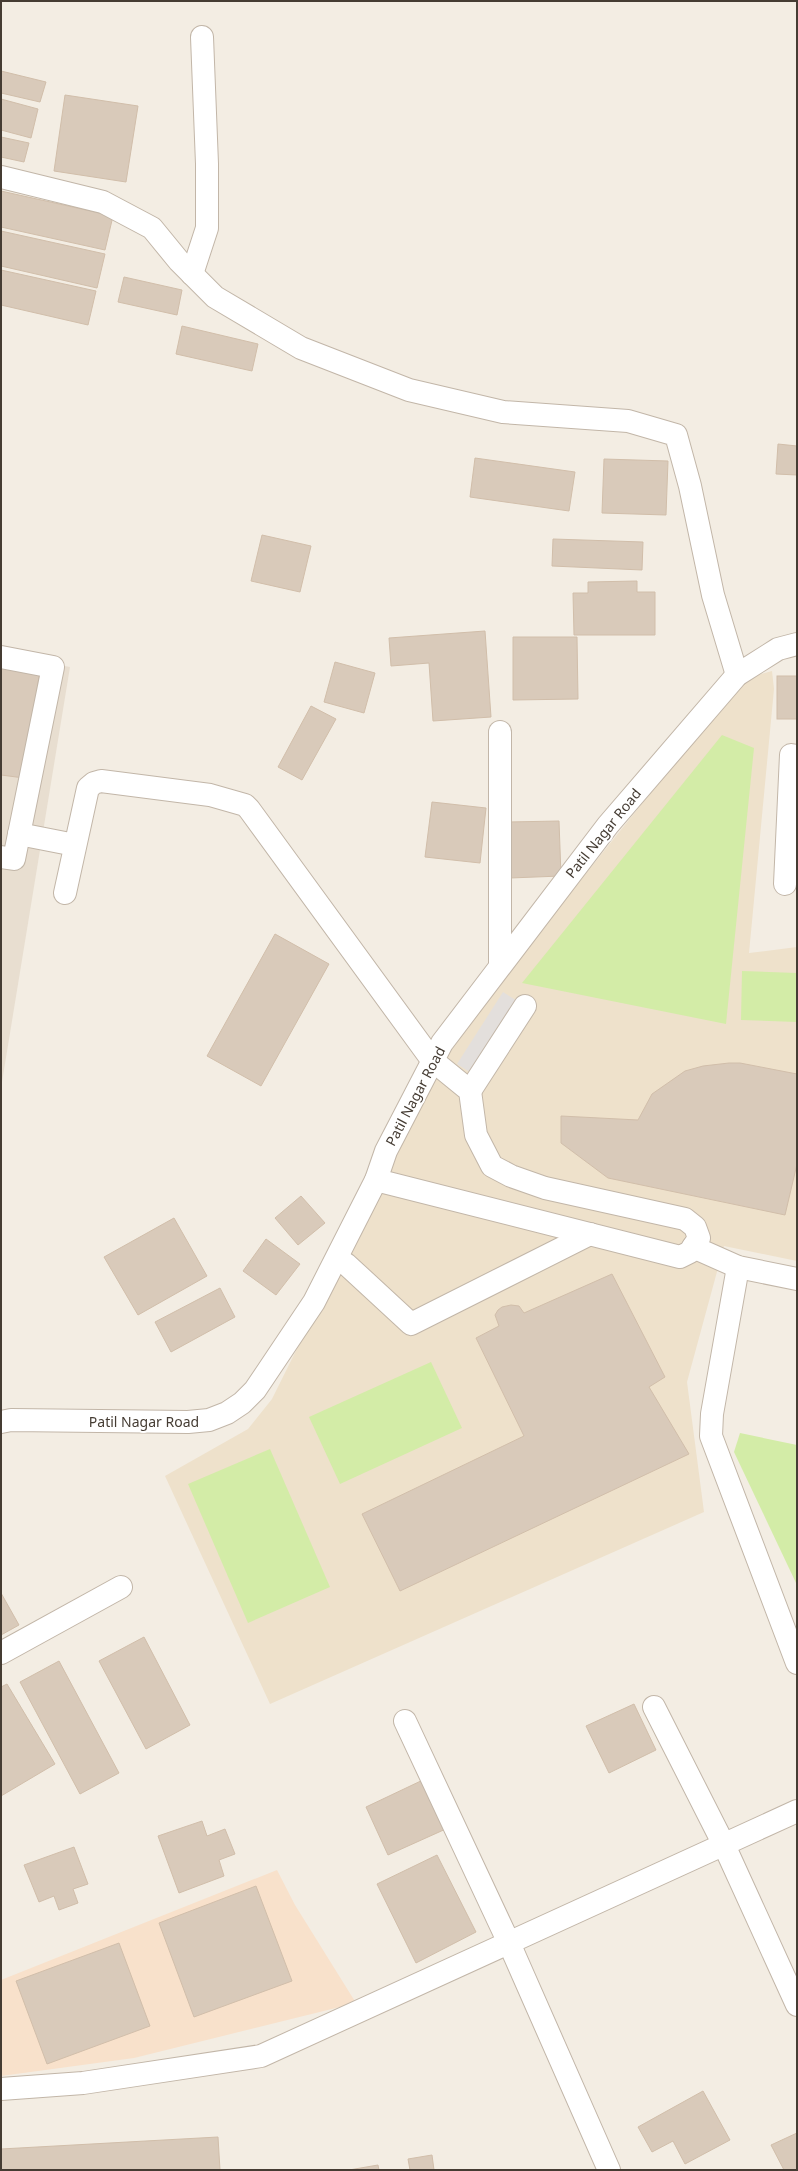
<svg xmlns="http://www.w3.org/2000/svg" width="798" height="2171" font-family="'Noto Sans',sans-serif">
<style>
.residential{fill:#e8ded0}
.commercial{fill:#f8e1cb}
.education{fill:#eee1cb}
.green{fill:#d3eca7}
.parking{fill:#e3dfdc}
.building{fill:#d9caba;stroke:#d1beaa}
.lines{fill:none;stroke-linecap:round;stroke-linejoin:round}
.minor-casing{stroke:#c2b6a8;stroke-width:24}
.minor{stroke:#fff;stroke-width:22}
.labels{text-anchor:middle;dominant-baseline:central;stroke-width:4;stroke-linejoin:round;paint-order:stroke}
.street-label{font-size:14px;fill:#453c33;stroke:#fff}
</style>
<rect width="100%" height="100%" fill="#f3ede3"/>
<!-- residential -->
<polygon class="residential" points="1,654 70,667 1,1088"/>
<!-- commercial -->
<polygon class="commercial" points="277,1870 295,1905 356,2003 134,2058 1,2076 1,1980"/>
<!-- education -->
<polygon class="education" points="772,671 774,689 749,953 797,947 797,1261 724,1246 687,1382 704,1512 270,1704 165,1476 248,1429 272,1399 410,1121 447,1053 494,988 742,679"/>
<!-- green -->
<g class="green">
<polygon points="722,735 754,748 726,1024 522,983"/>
<polygon points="742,971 797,973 797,1022 741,1020"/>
<polygon points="431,1362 462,1428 340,1484 309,1417"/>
<polygon points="740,1433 797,1445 797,1585 734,1452"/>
<polygon points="270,1449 330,1587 248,1623 188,1484"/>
</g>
<!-- parking -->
<polygon class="parking" points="503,992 525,1006 479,1078 457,1064"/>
<!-- building -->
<g class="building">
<polygon points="1,71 46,82 40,102 1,93"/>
<polygon points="65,95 138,106 126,182 54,171"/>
<polygon points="1,99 38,109 31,138 1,130"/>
<polygon points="1,137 29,143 24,162 1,157"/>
<polygon points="1,191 113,216 105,250 1,227"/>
<polygon points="1,231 105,254 97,288 1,266"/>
<polygon points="1,270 96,291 88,325 1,305"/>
<polygon points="124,277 182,290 177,315 118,302"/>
<polygon points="182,326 258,344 252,371 176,354"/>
<polygon points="778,444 797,446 797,475 776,474"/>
<polygon points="475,458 575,472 569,511 470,497"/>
<polygon points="604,459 668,461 666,515 602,513"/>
<polygon points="262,535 311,546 300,592 251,581"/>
<polygon points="553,539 643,542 642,570 552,566"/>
<polygon points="637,581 637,592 655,592 655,635 574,635 573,593 588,593 588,582"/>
<polygon points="485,631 491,717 433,721 429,663 391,666 389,638"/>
<polygon points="513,637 577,637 578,699 513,700"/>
<polygon points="335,662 375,673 364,713 324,702"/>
<polygon points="1,664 40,670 24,778 1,775"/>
<rect x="777" y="676" width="20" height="43"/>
<polygon points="311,706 336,719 302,780 278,767"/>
<polygon points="432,802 486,808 480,863 425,857"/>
<polygon points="559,821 561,876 510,878 508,822"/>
<polygon points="275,934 329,964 261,1086 207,1056"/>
<polygon points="729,1063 740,1063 797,1074 797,1164 785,1215 608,1178 561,1143 561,1116 638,1120 652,1094 685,1071 703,1066"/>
<polygon points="301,1196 325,1223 298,1245 275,1218"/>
<polygon points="174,1218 207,1276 138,1315 104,1257"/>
<polygon points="266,1239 300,1264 276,1295 243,1271"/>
<polygon points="612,1274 665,1377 649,1387 689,1454 400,1591 362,1514 524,1436 476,1338 499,1326 495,1315 498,1310 502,1307 511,1305 519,1306 524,1313"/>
<polygon points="220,1288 235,1317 171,1352 155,1322"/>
<polygon points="1,1593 19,1625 1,1635"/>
<polygon points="144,1637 190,1725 146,1749 99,1661"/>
<polygon points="59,1661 119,1773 80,1794 20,1682"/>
<polygon points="7,1684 55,1764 1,1796 1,1687"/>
<polygon points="634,1704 656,1750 609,1773 586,1726"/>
<polygon points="425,1779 448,1828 388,1855 366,1807"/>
<polygon points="202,1821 207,1836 225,1829 235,1854 219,1860 224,1876 179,1893 158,1836"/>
<polygon points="74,1847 88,1884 73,1889 78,1903 59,1910 54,1896 39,1902 24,1865"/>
<polygon points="437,1855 476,1932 416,1963 377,1884"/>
<polygon points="256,1886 292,1981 194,2017 159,1923"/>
<polygon points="119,1943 150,2026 47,2064 16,1981"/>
<polygon points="703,2091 730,2140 685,2164 673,2141 652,2152 638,2127"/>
<polygon points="797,2133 797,2170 784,2170 771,2145"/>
<polygon points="218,2137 220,2170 1,2170 1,2149"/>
<polygon points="432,2155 434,2170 410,2170 408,2159"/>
<polygon points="378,2165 379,2170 349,2170"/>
</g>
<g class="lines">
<!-- minor casing -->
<g class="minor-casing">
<g id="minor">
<polyline points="1,177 103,202 152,228 179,261 215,297 301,348 409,390 503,412 628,421 676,435 690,486 713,595 737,675"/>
<polyline points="192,274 207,228 207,164 202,37"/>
<polyline points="1,657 53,667 14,859 1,857"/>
<polyline points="19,834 75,845"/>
<polyline points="785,884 791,755 797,756"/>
<polyline points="65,893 88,788 94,783 101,781 210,795 245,805 249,809 432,1060 470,1091 476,1135 492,1166 511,1176 545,1188 685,1219 695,1227 699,1238 690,1252 680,1257 376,1180"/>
<polyline points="500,965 500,732"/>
<polyline points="470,1091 525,1006"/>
<polyline points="693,1247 738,1267 797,1279"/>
<polyline points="346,1264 411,1324 590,1234"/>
<polyline points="738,1267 712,1414 711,1436 797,1663"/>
<polyline points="1,1422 11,1420 188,1422 209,1420 227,1413 242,1403 255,1390 314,1302 376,1180 386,1151 442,1043 608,825 737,675 778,649 797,644"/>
<polyline points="1,1653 121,1587"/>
<polyline points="654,1707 724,1845 797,2005"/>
<polyline points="405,1721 509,1943 609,2170"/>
<polyline points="1,2089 83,2083 261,2056 797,1811"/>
</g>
</g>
<!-- minor -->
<use href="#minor" class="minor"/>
</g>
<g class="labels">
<!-- street labels -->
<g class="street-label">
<text transform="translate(603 833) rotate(-51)">Patil Nagar Road</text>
<text transform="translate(415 1096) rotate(-62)">Patil Nagar Road</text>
<text x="144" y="1421">Patil Nagar Road</text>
</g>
</g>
<!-- border -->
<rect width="798" height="2171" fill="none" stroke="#453c33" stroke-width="4"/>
</svg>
